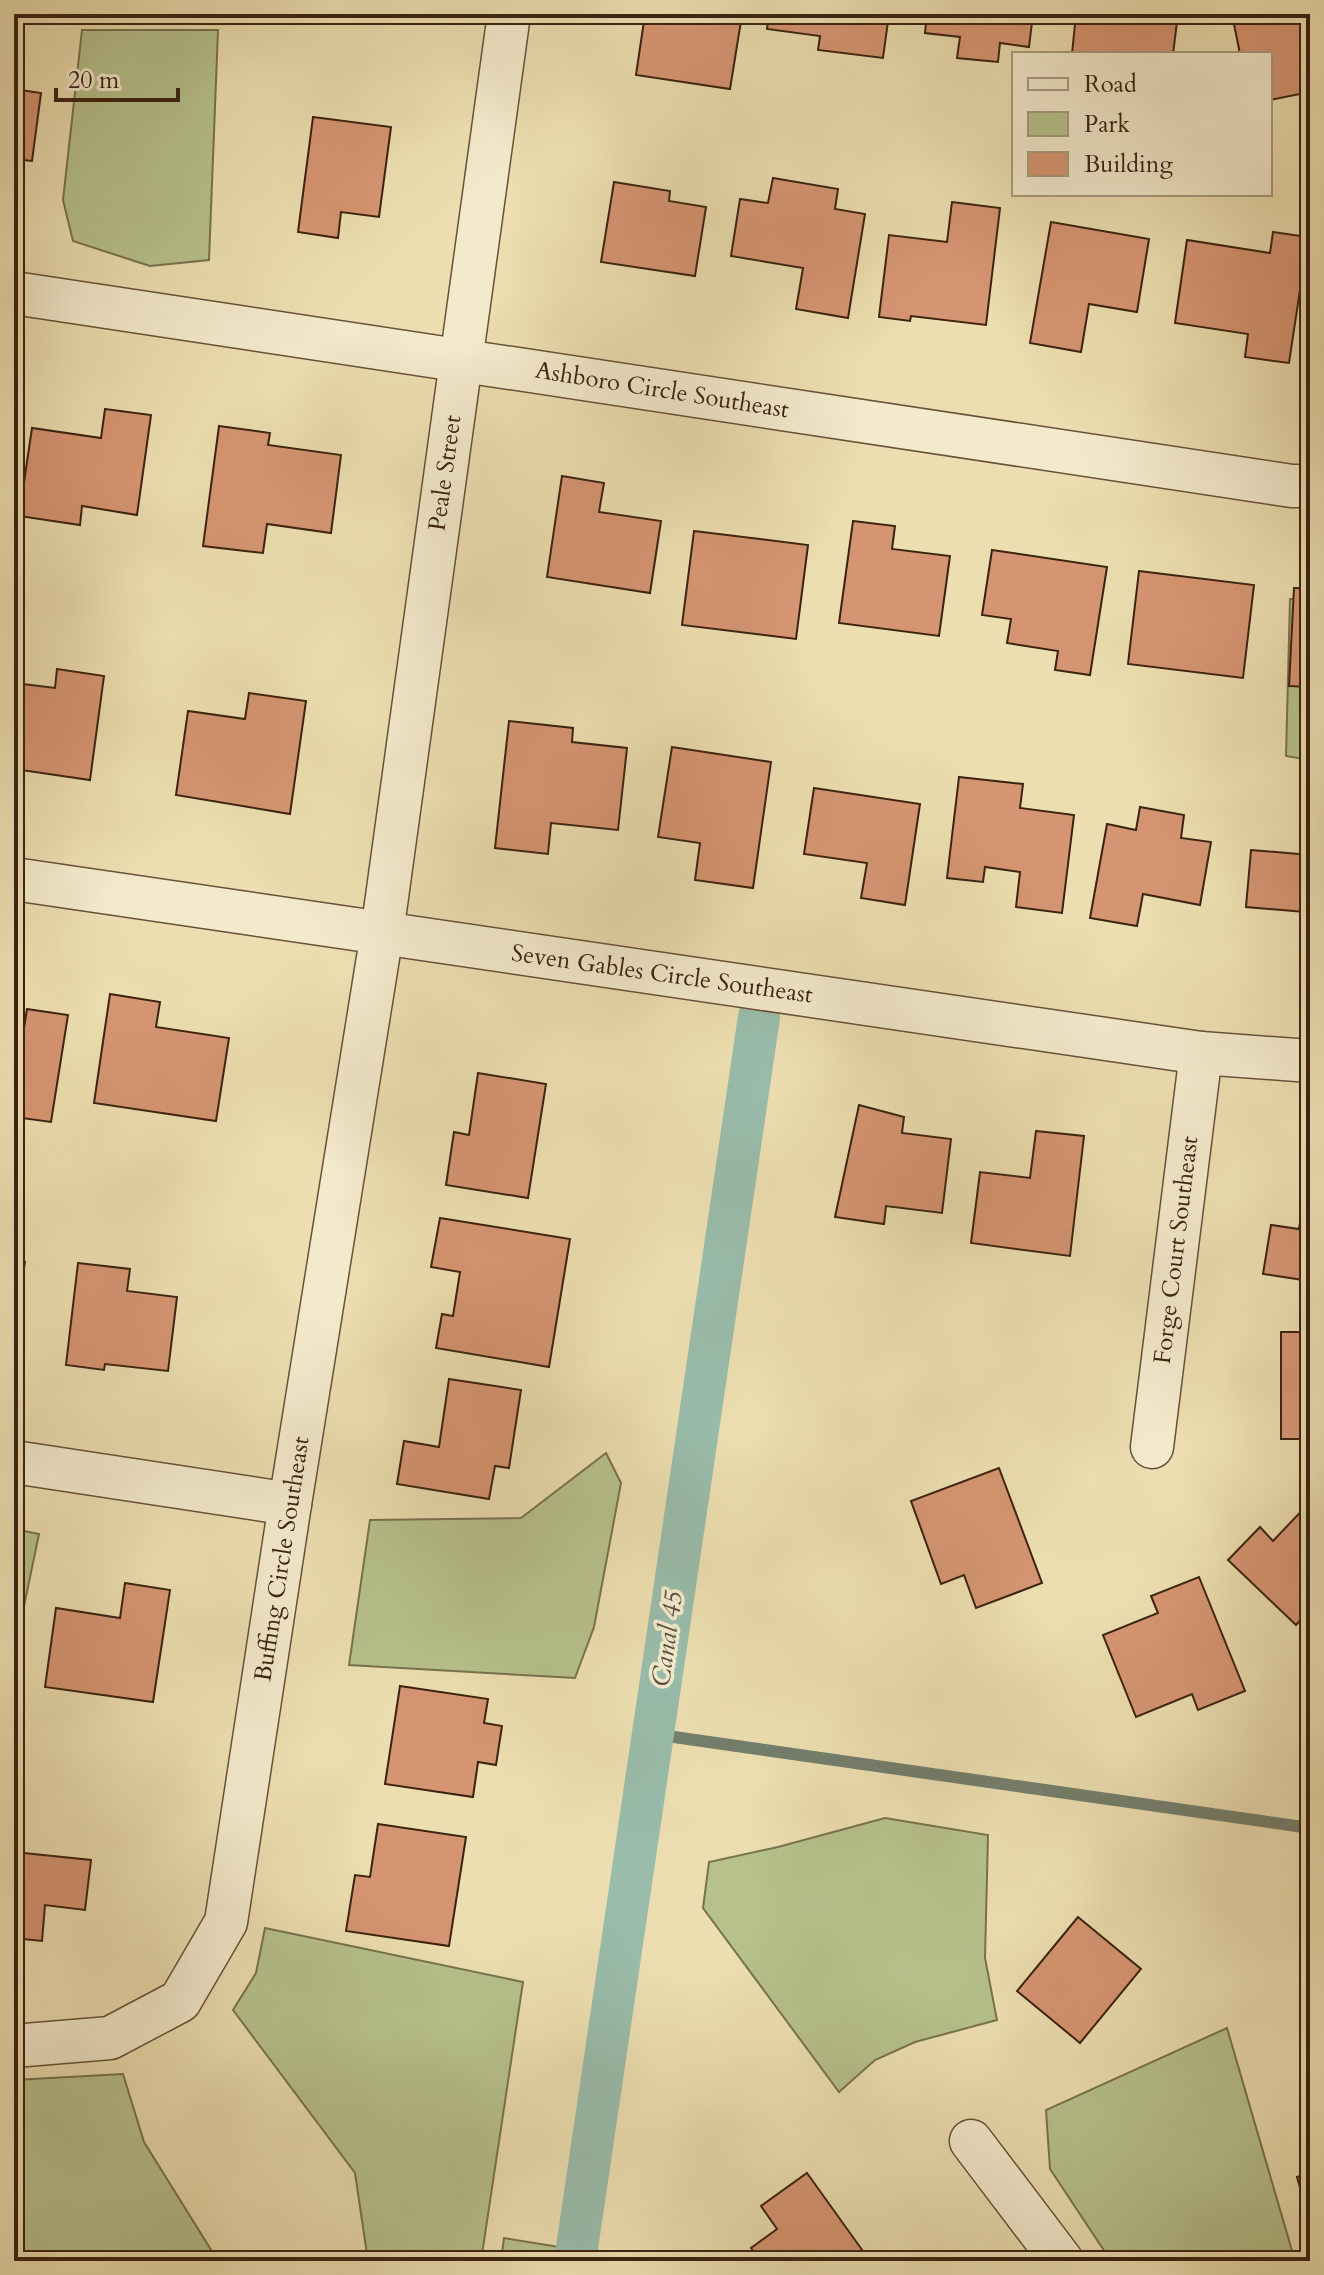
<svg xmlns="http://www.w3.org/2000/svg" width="1324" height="2275" font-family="Cardo,serif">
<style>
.green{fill:#b6c18c;stroke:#78724e;stroke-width:2}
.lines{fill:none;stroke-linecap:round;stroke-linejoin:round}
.stream{stroke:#737e6d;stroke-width:12}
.canal{stroke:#99bcab;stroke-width:42}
.building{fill:#d69572;stroke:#3b2211;stroke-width:2}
.street-casing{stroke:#675139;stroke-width:45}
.street{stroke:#f3eacc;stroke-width:42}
.labels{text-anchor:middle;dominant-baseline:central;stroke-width:7;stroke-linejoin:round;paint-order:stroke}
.street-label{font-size:24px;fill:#3b2211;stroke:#f3eacc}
.water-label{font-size:26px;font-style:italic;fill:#57503f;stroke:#f3eacc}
</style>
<rect width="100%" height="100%" fill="#ecdeb0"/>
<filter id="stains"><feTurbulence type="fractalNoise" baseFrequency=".0025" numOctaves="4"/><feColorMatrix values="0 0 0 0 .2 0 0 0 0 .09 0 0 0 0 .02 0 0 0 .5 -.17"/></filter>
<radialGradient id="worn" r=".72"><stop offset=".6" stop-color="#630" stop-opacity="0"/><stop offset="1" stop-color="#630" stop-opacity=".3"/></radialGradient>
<!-- green -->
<g class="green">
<polygon points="82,30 218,30 209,260 150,266 73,241 63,200"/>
<polygon points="1310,598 1310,760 1286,756 1290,599"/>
<polygon points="606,1453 621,1483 594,1627 575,1678 349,1665 370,1520 521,1518"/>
<polygon points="14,1529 39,1534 14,1654"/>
<polygon points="885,1818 988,1835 985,1958 997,2020 915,2042 875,2060 839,2092 703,1908 709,1862 778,1847"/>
<polygon points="265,1928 523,1982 481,2261 368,2261 355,2173 233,2010 256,1973"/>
<polygon points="1227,2028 1295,2261 1111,2261 1050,2169 1046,2110"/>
<polygon points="123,2074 144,2142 218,2261 14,2261 14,2080"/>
<polygon points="504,2238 597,2253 595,2261 501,2261"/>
</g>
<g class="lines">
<!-- stream -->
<polyline class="stream" points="653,1734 1310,1828"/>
<!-- canal -->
<polyline class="canal" points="575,2261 759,1017"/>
</g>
<!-- building -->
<g class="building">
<polygon points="645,14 697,14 741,21 730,89 636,75"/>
<polygon points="769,14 889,14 883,58 818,50 820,36 767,29"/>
<polygon points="927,14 1033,14 1029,47 1000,43 998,62 957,58 960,37 925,33"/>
<polygon points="1076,14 1178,14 1173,54 1072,54"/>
<polygon points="1232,14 1310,14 1310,92 1270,100 1270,54 1240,54"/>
<polygon points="14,89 41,93 32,161 14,159"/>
<polygon points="313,117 391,127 379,217 341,212 338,238 298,232"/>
<polygon points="773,178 838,189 835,209 865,214 848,318 796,309 803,268 731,256 740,199 768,203"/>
<polygon points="614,182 670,191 669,201 706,207 695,276 601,262"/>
<polygon points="952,202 1000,208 986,325 911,316 910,321 879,317 889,235 947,242"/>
<polygon points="1051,222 1149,239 1137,312 1089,304 1081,352 1030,343"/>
<polygon points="1273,232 1308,237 1289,363 1245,357 1248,334 1175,323 1187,240 1270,253"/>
<polygon points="105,409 151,415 137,515 82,506 80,525 19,516 32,428 101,438"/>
<polygon points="219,426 270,433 268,445 341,455 331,533 267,524 263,553 203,546"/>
<polygon points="562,476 604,483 599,512 661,521 650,593 547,577"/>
<polygon points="853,521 895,526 892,549 950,556 939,636 839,623"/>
<polygon points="694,531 808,545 796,639 682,625"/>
<polygon points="992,550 1107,567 1090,675 1055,670 1058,651 1007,643 1011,619 982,615"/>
<polygon points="1139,571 1254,585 1243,678 1128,664"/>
<polygon points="1294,588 1310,588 1310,687 1289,686"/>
<polygon points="57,669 104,676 90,780 14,769 14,683 55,688"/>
<polygon points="249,693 306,701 290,814 176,795 188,711 245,719"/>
<polygon points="509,721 573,728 572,742 627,748 618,830 551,823 548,854 495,848"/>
<polygon points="672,747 771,762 753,888 695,880 700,843 658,837"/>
<polygon points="959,777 1023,784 1020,808 1074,815 1062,913 1016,907 1020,872 985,867 983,882 947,878"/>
<polygon points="814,788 920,804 905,905 861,898 867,863 804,854"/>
<polygon points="1140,807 1184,815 1181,838 1211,842 1200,905 1143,894 1137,926 1090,918 1107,824 1136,830"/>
<polygon points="1251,850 1310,855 1310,936 1303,936 1305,912 1246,907"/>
<polygon points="110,994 160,1002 156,1027 229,1038 216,1121 94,1103"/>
<polygon points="27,1009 68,1015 51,1122 14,1117 14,1027 24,1028"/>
<polygon points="478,1073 546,1084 528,1198 446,1185 454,1132 469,1135"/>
<polygon points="859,1105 904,1117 902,1133 951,1139 942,1213 886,1206 884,1224 835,1217"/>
<polygon points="1036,1131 1084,1136 1070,1256 971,1243 980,1172 1030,1178"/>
<polygon points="1309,1167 1310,1281 1263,1274 1271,1225 1299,1229"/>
<polygon points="440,1218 570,1239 549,1367 436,1348 442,1314 453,1316 460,1272 431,1267"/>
<polygon points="14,1260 25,1262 14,1328"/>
<polygon points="78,1263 130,1269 127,1291 177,1297 168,1371 105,1364 104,1370 66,1365"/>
<rect x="1281" y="1332" width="29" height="107"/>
<polygon points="449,1379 521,1390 509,1468 495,1466 489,1499 397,1484 404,1441 439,1447"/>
<polygon points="999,1468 1042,1583 976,1608 964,1575 941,1584 911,1501"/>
<polygon points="1310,1502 1310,1609 1296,1625 1228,1560 1260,1527 1273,1541"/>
<polygon points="1199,1577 1245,1691 1198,1710 1192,1694 1136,1717 1103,1635 1158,1613 1151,1596"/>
<polygon points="125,1583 170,1590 153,1702 45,1687 56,1608 120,1618"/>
<polygon points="400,1686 488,1699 484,1723 502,1726 496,1765 478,1762 473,1797 385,1784"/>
<polygon points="378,1824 466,1837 449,1946 346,1931 355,1875 370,1877"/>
<polygon points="14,1852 91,1860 85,1910 45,1905 42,1941 14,1938"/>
<polygon points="1078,1917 1141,1969 1080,2043 1017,1991"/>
<polygon points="807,2173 870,2261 761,2261 751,2248 777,2229 761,2206"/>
<polygon points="1310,2173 1310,2223 1297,2177"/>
</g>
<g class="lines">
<!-- street casing -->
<g class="street-casing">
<g id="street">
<polyline points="14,293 1292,486 1310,486"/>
<polyline points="14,879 1201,1053 1310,1061"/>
<polyline points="1152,1447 1201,1053"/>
<polyline points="14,1462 290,1504"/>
<polyline points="14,2046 110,2038 180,2001 226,1922 290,1504 382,933 509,14"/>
<polyline points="971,2141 1062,2261"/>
</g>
</g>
<!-- street -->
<use href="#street" class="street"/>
</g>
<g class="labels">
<!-- street labels -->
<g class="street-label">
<text transform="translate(662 390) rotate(9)">Ashboro Circle Southeast</text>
<text transform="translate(445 473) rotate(-82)">Peale Street</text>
<text transform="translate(662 974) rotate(8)">Seven Gables Circle Southeast</text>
<text transform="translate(1176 1250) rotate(-83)">Forge Court Southeast</text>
<text transform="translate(282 1559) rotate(-81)">Buffing Circle Southeast</text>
</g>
<!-- water labels -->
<g class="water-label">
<text transform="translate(667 1639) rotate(-82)">Canal 45</text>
</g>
</g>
<!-- margin -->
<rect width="1324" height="2275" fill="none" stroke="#ecdeb0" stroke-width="48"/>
<rect x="16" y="16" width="1292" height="2243" fill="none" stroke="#3b2211" stroke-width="4"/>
<rect x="24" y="24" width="1276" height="2227" fill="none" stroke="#3b2211" stroke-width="2"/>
<!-- legend -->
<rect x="1012" y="52" width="260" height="144" fill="#f3eacc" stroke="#a99a81" stroke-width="2"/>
<rect x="1028" y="78" width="40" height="12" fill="#f3eacc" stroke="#a99a81" stroke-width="2"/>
<text x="1084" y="92" font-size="24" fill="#3b2211">Road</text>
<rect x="1028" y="112" width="40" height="24" fill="#b6c18c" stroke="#a99a81" stroke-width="2"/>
<text x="1084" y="132" font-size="24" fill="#3b2211">Park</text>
<rect x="1028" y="152" width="40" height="24" fill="#d69572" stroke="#a99a81" stroke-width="2"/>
<text x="1084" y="172" font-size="24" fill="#3b2211">Building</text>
<!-- scale -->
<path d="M56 88v12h122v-12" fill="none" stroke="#3b2211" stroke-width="4"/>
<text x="68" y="88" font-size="24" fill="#3b2211" stroke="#f3eacc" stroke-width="6" paint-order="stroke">20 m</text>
<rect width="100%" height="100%" filter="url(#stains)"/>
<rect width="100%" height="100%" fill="url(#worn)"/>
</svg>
